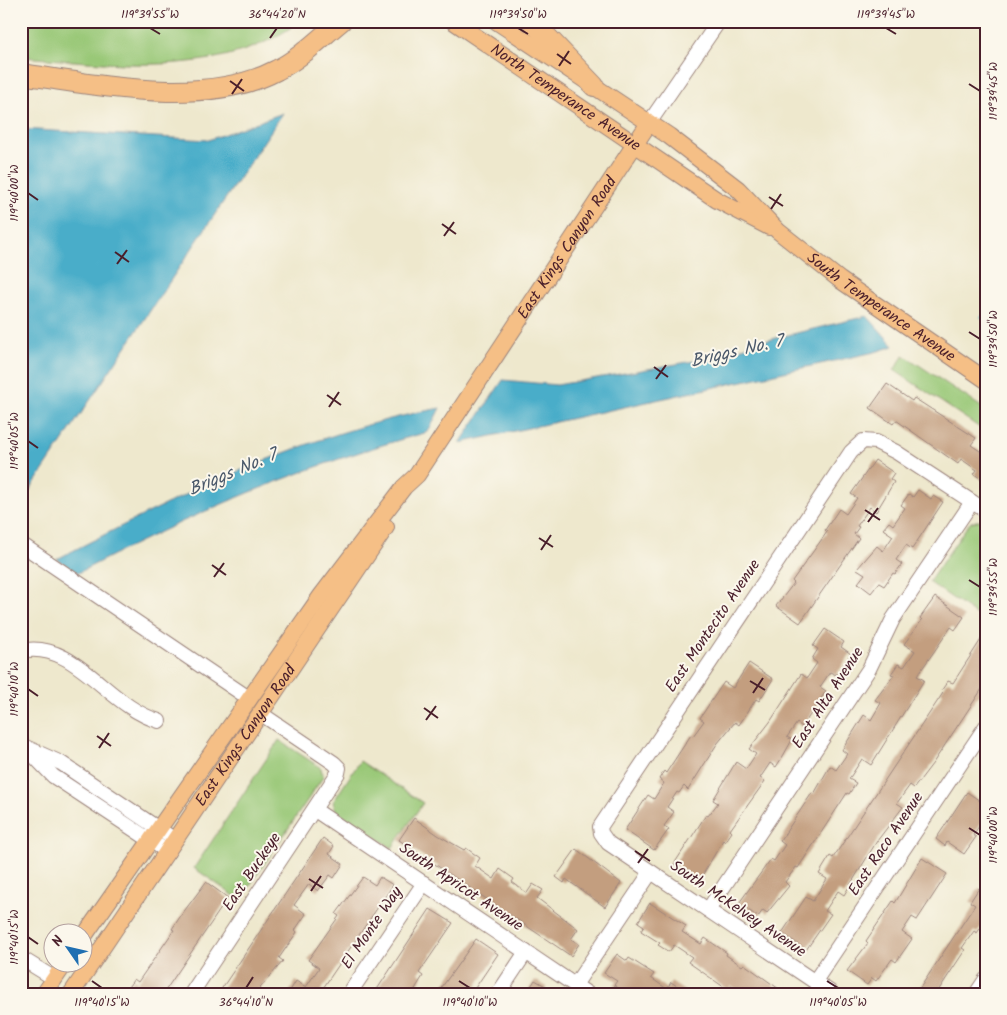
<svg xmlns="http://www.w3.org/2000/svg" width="1007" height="1015" font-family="Kalam,sans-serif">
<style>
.green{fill:#99c877;stroke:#727451}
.water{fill:#49adc9;stroke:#4a667a}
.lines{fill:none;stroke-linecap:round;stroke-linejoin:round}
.stream{stroke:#49adc9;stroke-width:3}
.building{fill:#c39e7f}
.minor-casing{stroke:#9c847c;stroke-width:16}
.major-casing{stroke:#9c847c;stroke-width:18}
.highway-casing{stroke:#9c847c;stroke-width:22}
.minor{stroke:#fff;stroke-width:14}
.major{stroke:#f5bf86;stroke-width:16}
.highway{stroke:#f5bf86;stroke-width:20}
.ticks{fill:none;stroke:#4a1f2b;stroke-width:2}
.labels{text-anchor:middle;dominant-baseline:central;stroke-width:4;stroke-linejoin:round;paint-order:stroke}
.street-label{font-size:16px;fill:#4a1f2b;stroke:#fbf7ec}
.water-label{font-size:18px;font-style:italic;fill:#4a586a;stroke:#fbf7ec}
.neatline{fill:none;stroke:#4a1f2b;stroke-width:2}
.ticks-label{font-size:12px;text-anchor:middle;fill:#4a1f2b}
</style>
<rect width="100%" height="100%" fill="#fbf7ec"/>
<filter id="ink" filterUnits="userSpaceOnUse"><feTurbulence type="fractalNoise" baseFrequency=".02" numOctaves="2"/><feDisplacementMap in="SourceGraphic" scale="10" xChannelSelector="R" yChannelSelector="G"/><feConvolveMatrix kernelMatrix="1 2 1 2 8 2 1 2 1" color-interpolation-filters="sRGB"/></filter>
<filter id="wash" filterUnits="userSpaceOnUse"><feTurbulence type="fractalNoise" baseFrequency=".0096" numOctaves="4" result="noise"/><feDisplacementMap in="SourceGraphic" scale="20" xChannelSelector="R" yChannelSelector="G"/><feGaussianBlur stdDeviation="1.12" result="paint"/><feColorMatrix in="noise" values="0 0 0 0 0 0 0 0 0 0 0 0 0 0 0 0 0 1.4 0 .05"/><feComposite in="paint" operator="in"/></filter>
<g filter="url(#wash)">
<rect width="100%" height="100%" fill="#eee8cd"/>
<!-- green -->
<g class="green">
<path d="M21 21H300C222 81 113 63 21 57Z"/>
<polygon points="904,355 986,410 986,432 894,370"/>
<polygon points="983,520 986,522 986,611 981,618 929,582 970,522"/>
<polygon points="279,740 321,768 323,777 240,900 194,868"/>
<polygon points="360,761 423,803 392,848 336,811 333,802"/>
</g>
<!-- water -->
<g class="water">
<polygon points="283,113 21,503 21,129 208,140"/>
<polygon points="867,316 894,346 875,352 460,443 503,380 557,385 705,359 776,338"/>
<path d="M440 408 428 432C305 465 190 514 78 573L57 559C179 496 304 433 440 408Z"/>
</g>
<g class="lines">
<!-- stream -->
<polyline class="stream" points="982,317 986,317"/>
</g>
<g id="blocks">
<!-- building -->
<g class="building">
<polygon points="887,384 912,401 914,398 976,438 971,445 986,455 986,482 974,474 977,470 961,459 958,464 896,420 893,424 870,408"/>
<polygon points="875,460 894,473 890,479 894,482 876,512 870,507 857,526 859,527 854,534 859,538 800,623 776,606 794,583 792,581 827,532 825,530 839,509 846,514 857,498 851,494"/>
<polygon points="918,490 931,499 933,496 943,502 912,549 906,545 896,560 902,564 895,574 893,573 884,586 879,583 871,593 858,583 865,574 857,569 877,546 883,551 893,536 883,529 889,522 893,525 905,508 901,505 909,494 913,497"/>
<polygon points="935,597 964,617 955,630 951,627 917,676 924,680 871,765 862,759 849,779 856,783 849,794 847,793 798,868 796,867 785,882 789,886 767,913 763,910 758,917 739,903 771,859 774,861 785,845 780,841 812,793 814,794 830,766 836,770 847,754 842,750 864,715 871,720 881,703 875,700 894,675 891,674 898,664 904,667 915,651 904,644 922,620 920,618"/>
<polygon points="825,629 844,642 841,647 851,654 836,675 830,672 820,687 826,691 802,727 797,723 787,737 792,740 783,756 776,767 770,763 760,778 765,781 730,830 732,832 725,842 723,840 699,881 674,864 706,815 708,816 718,803 713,800 736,762 746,769 756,754 749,749 770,722 801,674 807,678 817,663 812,659 818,649 813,646"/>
<polygon points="986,632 986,683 933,763 914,788 910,785 897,803 903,807 877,841 844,895 838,891 825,911 831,914 806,950 782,933 806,897 813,901 827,879 819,874 830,856 833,858 943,693 941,691 948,681 953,683"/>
<polygon points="749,663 773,679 759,701 756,699 739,725 735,722 717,744 688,790 684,786 679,793 677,792 667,807 674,812 664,826 669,829 654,850 625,830 648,795 654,799 664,783 659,779 664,771 666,773 691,735 693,736 704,721 700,718 724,682 733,688"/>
<polygon points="967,792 986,805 986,816 973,835 976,837 964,854 947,842 945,846 936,839"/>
<polygon points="414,818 438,835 464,850 466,848 480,858 475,866 494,879 500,869 514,879 512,882 527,893 533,884 543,890 537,898 578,929 571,939 579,944 571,956 399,840"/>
<polygon points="323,838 334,846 329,854 343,864 334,878 330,875 318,891 309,884 294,905 306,914 295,930 297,932 279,958 283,961 255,994 218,994"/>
<polygon points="576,849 621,883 605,907 566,879 564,883 556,877"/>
<polygon points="922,858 947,874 917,920 912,917 902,932 912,939 896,962 892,959 876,981 872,978 867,985 847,971 868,943 866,941 893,901 895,903"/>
<polygon points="363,877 375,885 380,877 393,885 319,994 288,994 296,981 306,987 319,968 308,960 339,916 336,914"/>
<polygon points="206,882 228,898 163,994 123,994 134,979 138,982 174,930 172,929 182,914"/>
<polygon points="979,888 986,893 986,920 977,933 974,931 962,948 965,950 936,994 916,994 975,905 970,902"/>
<polygon points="650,903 686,926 682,932 701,944 705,938 727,953 726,955 742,966 744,964 786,994 743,994 731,986 728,990 688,962 692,957 674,945 669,952 658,945 660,943 641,931 644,926 638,922"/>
<polygon points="430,909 453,923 419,973 423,976 412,994 374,994"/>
<polygon points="476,939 498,954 471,994 437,994"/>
<polygon points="617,954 627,961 629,958 654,974 651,978 667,989 671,982 689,994 630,994 625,990 624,992 614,985 617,981 604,973"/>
<polygon points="535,980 547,987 542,994 526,994"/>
</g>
</g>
</g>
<g filter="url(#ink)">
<use href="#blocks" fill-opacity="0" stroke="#9c847c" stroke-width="1"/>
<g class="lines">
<!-- minor casing -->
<g class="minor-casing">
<g id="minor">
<polyline points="649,123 719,21"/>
<polyline points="21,544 250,699"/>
<path d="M21 651C75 639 108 707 159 721"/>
<polyline points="21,745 61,763 175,840"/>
<polyline points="31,753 53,776 168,852"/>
<polyline points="315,810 588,994"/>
<polyline points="708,910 869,669 893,619 972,502"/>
<polyline points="21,958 55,979"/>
<polyline points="815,981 986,726"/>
<polyline points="575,985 651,872"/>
<polyline points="191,994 338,773 339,768 334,763 260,713"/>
<polyline points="349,994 424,883"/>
<polyline points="498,994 526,952"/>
<polyline points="833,994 608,843 601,833 600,827 851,452 863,441 876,442 896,452 986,511"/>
<polyline points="976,994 986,979"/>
</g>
</g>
<!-- major casing -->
<g class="major-casing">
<g id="major">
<path id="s1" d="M453 21 717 200 769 227"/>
<path id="s2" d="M496 21 669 136 738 189 778 231 840 280 986 380"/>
<path id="s3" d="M82 939 321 596 404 487 417 475 649 123"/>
<polyline points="44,994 66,962"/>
<path id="s4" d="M71 994 386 527"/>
</g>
</g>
<!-- highway casing -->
<g class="highway-casing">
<g id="highway">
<polyline points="532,21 594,86"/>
<path d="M21 74C98 85 206 108 277 70 301 58 320 38 341 21"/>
</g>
</g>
<!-- minor -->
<use href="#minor" class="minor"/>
<!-- major -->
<use href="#major" class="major"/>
<!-- highway -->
<use href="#highway" class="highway"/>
</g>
</g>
<!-- ticks -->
<path class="ticks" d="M150 28 160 34M518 28 528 34M886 28 896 34M270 38 277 28M557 54 571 64M559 66 569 51M230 81 244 91M969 84 980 91M232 94 242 79M28 193 38 200M769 197 783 206M771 209 781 194M442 224 456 234M444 236 454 222M115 252 129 262M117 264 127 250M969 332 980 339M654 367 668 377M656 379 666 365M327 395 341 405M329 407 339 392M28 441 38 448M865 510 880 520M868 522 878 508M539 538 553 547M541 550 551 535M212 565 226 575M214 577 224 563M969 580 980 587M750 681 765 690M28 689 38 696M753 693 763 678M424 708 438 718M426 720 436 706M97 736 111 746M99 748 109 733M969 828 980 835M635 851 650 861M638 863 648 849M309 879 323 888M311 891 321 876M28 937 38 944M92 981 102 988M459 981 470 988M827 981 838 988M246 988 253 977"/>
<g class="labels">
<!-- street labels -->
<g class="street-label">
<text stroke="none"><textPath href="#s1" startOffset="136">North Temperance Avenue</textPath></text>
<text stroke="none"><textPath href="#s3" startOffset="845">East Kings Canyon Road</textPath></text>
<text stroke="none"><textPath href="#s2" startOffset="481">South Temperance Avenue</textPath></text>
<text transform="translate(713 626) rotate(-56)">East Montecito Avenue</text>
<text transform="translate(828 698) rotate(-57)">East Alta Avenue</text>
<text stroke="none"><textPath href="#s4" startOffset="312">East Kings Canyon Road</textPath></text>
<text transform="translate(886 844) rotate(-56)">East Raco Avenue</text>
<text transform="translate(252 872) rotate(-56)">East Buckeye</text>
<text transform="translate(461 887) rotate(34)">South Apricot Avenue</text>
<text transform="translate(738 909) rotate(34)">South McKelvey Avenue</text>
<text transform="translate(372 928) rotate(-56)">El Monte Way</text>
</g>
<!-- water labels -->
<g class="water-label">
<text transform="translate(737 352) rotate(-13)">Briggs No. 7</text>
<text transform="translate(233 473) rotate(-23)">Briggs No. 7</text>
</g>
</g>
<!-- margin -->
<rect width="1007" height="1015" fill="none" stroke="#fbf7ec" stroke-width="55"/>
<!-- north arrow -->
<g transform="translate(68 948) rotate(304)"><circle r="24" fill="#fbf7ec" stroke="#b4a19f"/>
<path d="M0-4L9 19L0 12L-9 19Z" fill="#1f6fb2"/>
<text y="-8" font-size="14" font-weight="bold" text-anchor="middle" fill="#4a1f2b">N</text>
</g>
<rect x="28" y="28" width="952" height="960" class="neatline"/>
<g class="ticks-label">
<text x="150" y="18">119°39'55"W</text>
<text x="277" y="18">36°44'20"N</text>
<text x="518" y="18">119°39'50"W</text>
<text x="886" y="18">119°39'45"W</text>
<text transform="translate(993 91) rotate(-90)" y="4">119°39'45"W</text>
<text transform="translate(14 193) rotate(-90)" y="4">119°40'00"W</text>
<text transform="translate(993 339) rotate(-90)" y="4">119°39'50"W</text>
<text transform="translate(14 441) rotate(-90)" y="4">119°40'05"W</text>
<text transform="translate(993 587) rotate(-90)" y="4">119°39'55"W</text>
<text transform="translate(14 689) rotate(-90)" y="4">119°40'10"W</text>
<text transform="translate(993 835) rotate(-90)" y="4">119°40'00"W</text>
<text transform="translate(14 937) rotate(-90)" y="4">119°40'15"W</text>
<text x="102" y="1006">119°40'15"W</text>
<text x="246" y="1006">36°44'10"N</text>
<text x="470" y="1006">119°40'10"W</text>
<text x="838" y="1006">119°40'05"W</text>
</g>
</svg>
